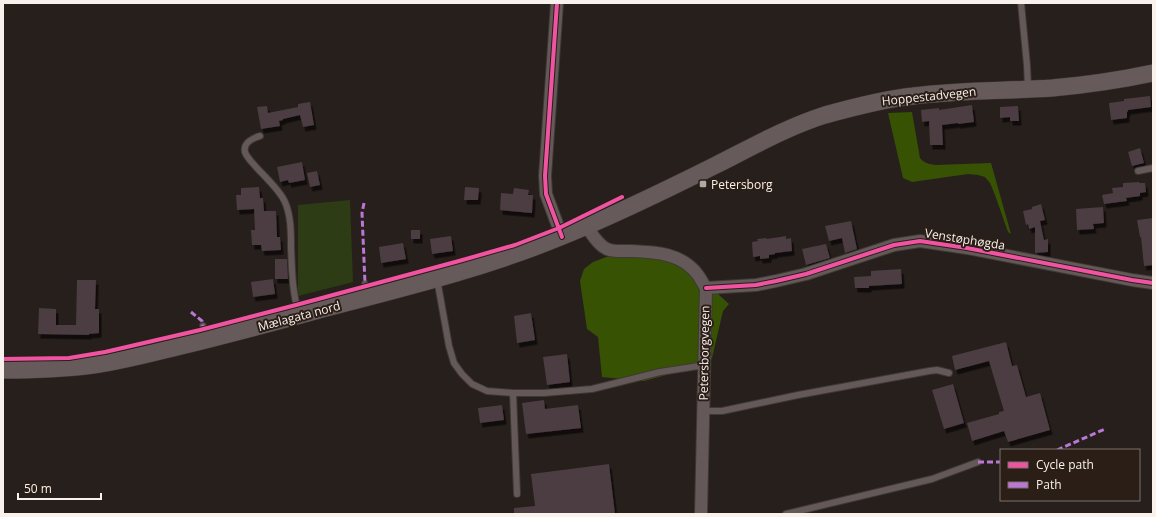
<svg xmlns="http://www.w3.org/2000/svg" width="1156" height="517" font-family="'Open Sans',sans-serif">
<style>
.green{fill:#2d3c15}
.forest{fill:#385204}
.building{fill:#4b3c43;filter:url(#shadow)}
.lines{fill:none;stroke-linecap:round;stroke-linejoin:round}
.lane-casing{stroke:#3e3935;stroke-width:8}
.street-casing{stroke:#3e3935;stroke-width:14}
.secondary-casing{stroke:#3e3935;stroke-width:18}
.lane{stroke:#645958;stroke-width:6}
.street{stroke:#645958;stroke-width:12}
.secondary{stroke:#675a5b;stroke-width:17}
.quiet{stroke:#ba77d6;stroke-width:3;stroke-dasharray:6 3;stroke-linecap:butt}
.cycleway-casing{stroke:#2a1e17;stroke-width:6}
.cycleway{stroke:#f153a3;stroke-width:4}
.poi-dot{fill:#afa8a3;stroke:#2a1e17;stroke-width:1.5}
.labels{text-anchor:middle;dominant-baseline:central;stroke-width:4;stroke-linejoin:round;paint-order:stroke}
.street-label{font-size:12px;fill:#f9f1ec;stroke:#2a1e17}
.poi-label{font-size:12px;fill:#f9f1ec;stroke:#2a1e17;text-anchor:start}
</style>
<defs>
<filter id="shadow"><feDropShadow dx="2.5" dy="4.5" stdDeviation="0" flood-color="#0009"/></filter>
</defs>
<rect width="100%" height="100%" fill="#261f1b"/>
<!-- green -->
<polygon class="green" points="350,200 353,282 298,296 298,205"/>
<!-- forest -->
<g class="forest">
<path d="M912 112 920 158C924 163 929 164 935 165L991 163 1011 234 1008 232 995 195 990 183 985 177 978 175 968 174 912 182 903 178 888 113Z"/>
<polygon points="606,257 650,257 664,258 694,272 729,304 723,311 712,358 707,364 644,381 602,377 598,337 587,329 580,281 584,269 593,262"/>
</g>
<!-- building -->
<g class="building">
<polygon points="1150,96 1151,107 1128,110 1128,111 1127,112 1127,118 1111,120 1109,103 1124,101 1124,99"/>
<polygon points="310,102 314,125 303,127 300,115 283,119 283,120 279,121 280,126 261,129 257,107 267,106 268,113 298,107 298,104"/>
<polygon points="972,105 974,122 958,124 958,123 942,125 943,145 930,145 929,121 922,122 921,110 939,108 939,110"/>
<polygon points="1018,106 1019,121 1010,121 1010,117 1000,118 1000,107"/>
<polygon points="1140,148 1144,163 1132,166 1128,152"/>
<polygon points="302,162 305,180 289,183 288,180 280,182 277,167"/>
<polygon points="317,171 320,185 310,187 307,173"/>
<polygon points="1139,182 1139,183 1145,183 1146,192 1140,193 1140,196 1126,198 1127,201 1104,204 1102,195 1113,193 1112,188 1123,187 1123,183"/>
<polygon points="259,187 260,198 263,198 264,211 276,211 277,237 280,237 281,250 262,251 261,245 252,245 251,230 255,230 254,209 237,210 236,195 241,195 241,188"/>
<polygon points="465,187 479,188 478,200 464,200"/>
<polygon points="514,188 529,190 528,195 533,195 532,213 500,210 501,193 513,194"/>
<polygon points="1041,204 1045,220 1040,221 1044,240 1048,239 1048,252 1035,253 1035,227 1029,229 1028,224 1026,225 1023,211 1032,209 1032,207"/>
<polygon points="1103,207 1104,223 1093,224 1094,229 1077,230 1076,209"/>
<polygon points="1153,218 1153,265 1144,266 1141,237 1140,237 1137,220"/>
<polygon points="851,221 857,249 845,253 842,238 829,241 825,226"/>
<rect x="411" y="230" width="9" height="9"/>
<polygon points="451,236 453,251 432,254 430,239"/>
<polygon points="786,236 786,239 791,238 792,251 775,253 775,254 769,255 769,258 760,259 760,256 753,257 752,242 758,241 757,239 766,238 767,239"/>
<polygon points="403,243 406,259 381,263 379,247"/>
<polygon points="826,244 830,258 806,265 802,249"/>
<polygon points="275,259 287,259 288,279 275,279"/>
<polygon points="901,269 902,284 869,286 869,288 855,288 854,277 871,276 871,271"/>
<polygon points="273,279 275,294 253,297 251,282"/>
<polygon points="77,280 96,280 95,309 99,309 99,333 89,334 89,335 38,334 39,308 56,309 56,325 76,325"/>
<polygon points="531,313 535,340 517,343 514,316"/>
<polygon points="1006,342 1012,366 1017,365 1026,397 1040,393 1050,430 1008,442 1004,431 972,441 967,423 999,414 999,412 1004,411 989,361 955,370 952,356"/>
<polygon points="567,354 570,382 547,385 543,357"/>
<polygon points="953,384 964,423 944,429 932,390"/>
<polygon points="544,400 545,409 578,405 581,428 526,434 522,403"/>
<polygon points="502,405 504,420 480,423 478,408"/>
<polygon points="609,464 615,514 514,514 514,508 535,506 531,474"/>
</g>
<g class="lines">
<!-- lane casing -->
<g class="lane-casing">
<g id="lane">
<polyline points="1021,3 1027,65 1028,87"/>
<path d="M260 136C253 138 243 143 245 152 247 158 252 162 256 167 266 178 279 189 285 202 291 216 291 232 291 247 292 270 292 292 299 314"/>
<polyline points="1138,171 1153,168"/>
<polyline points="437,279 449,346 454,363 462,374 472,384 487,391 513,393 544,393 592,389 660,372 705,365"/>
<polyline points="365,284 367,296"/>
<polyline points="203,326 205,339"/>
<polyline points="513,393 517,494"/>
<polyline points="703,411 722,411 798,395 929,371 937,370 949,373"/>
<polyline points="786,514 932,479 978,462"/>
</g>
</g>
<!-- street casing -->
<g class="street-casing">
<g id="street">
<polyline points="557,3 545,176 546,194 562,237"/>
<path d="M586 226C592 234 598 245 607 249 614 252 623 251 631 251 656 252 682 253 698 275 701 279 703 284 706 288L701 514"/>
<polyline points="706,288 756,285 776,281 806,274 894,245 920,241 967,248 1132,280 1153,283"/>
</g>
</g>
<!-- secondary casing -->
<g class="secondary-casing">
<path id="secondary" d="M3 370C33 370 63 369 93 365 123 361 152 353 181 346 226 335 271 323 315 311 399 289 483 269 563 236 615 215 666 190 716 165 752 147 787 127 825 115 854 107 884 99 913 96 959 90 1006 91 1052 88 1086 85 1120 80 1153 73"/>
</g>
<!-- lane -->
<use href="#lane" class="lane"/>
<!-- street -->
<use href="#street" class="street"/>
<!-- secondary -->
<use href="#secondary" class="secondary"/>
<!-- quiet -->
<g class="quiet">
<polyline points="364,203 362,213 365,284"/>
<polyline points="191,312 202,321 203,326"/>
<polyline points="1057,450 1105,429"/>
<polyline points="978,462 1001,462"/>
</g>
<!-- cycleway casing -->
<g class="cycleway-casing">
<g id="cycleway">
<polyline points="557,3 545,176 546,194 562,237"/>
<polyline points="706,288 756,285 776,281 806,274 894,245 920,241 967,248 1132,280 1153,283"/>
<polyline points="3,359 69,358 105,352 200,330 296,305 459,261 515,245 559,228 622,197"/>
</g>
</g>
<!-- cycleway -->
<use href="#cycleway" class="cycleway"/>
</g>
<!-- markers -->
<rect class="poi-dot" x="699" y="180" width="8" height="8" rx="2"/>
<g class="labels">
<!-- street labels -->
<g class="street-label">
<text transform="translate(929 96) rotate(-6)">Hoppestadvegen</text>
<text transform="translate(965 239) rotate(9)">Venstøphøgda</text>
<text transform="translate(299 316) rotate(-15)">Mælagata nord</text>
<text transform="translate(704 353) rotate(-89)">Petersborgvegen</text>
</g>
<!-- poi labels -->
<g class="poi-label">
<text x="711" y="184">Petersborg</text>
</g>
</g>
<!-- border -->
<rect width="1156" height="517" fill="none" stroke="#f9f1ec" stroke-width="8"/>
<!-- legend -->
<rect x="1000" y="449" width="140" height="52" fill="#2a1e17" stroke="#7d726c"/>
<rect x="1008" y="462" width="20" height="6" fill="#f153a3" stroke="#7d726c"/>
<text x="1036" y="469" font-size="12" fill="#f9f1ec">Cycle path</text>
<rect x="1008" y="482" width="20" height="6" fill="#ba77d6" stroke="#7d726c"/>
<text x="1036" y="489" font-size="12" fill="#f9f1ec">Path</text>
<!-- scale -->
<path d="M18 493v6h83v-6" fill="none" stroke="#f9f1ec" stroke-width="2"/>
<text x="24" y="493" font-size="12" fill="#f9f1ec" stroke="#2a1e17" stroke-width="3" paint-order="stroke">50 m</text>
</svg>
